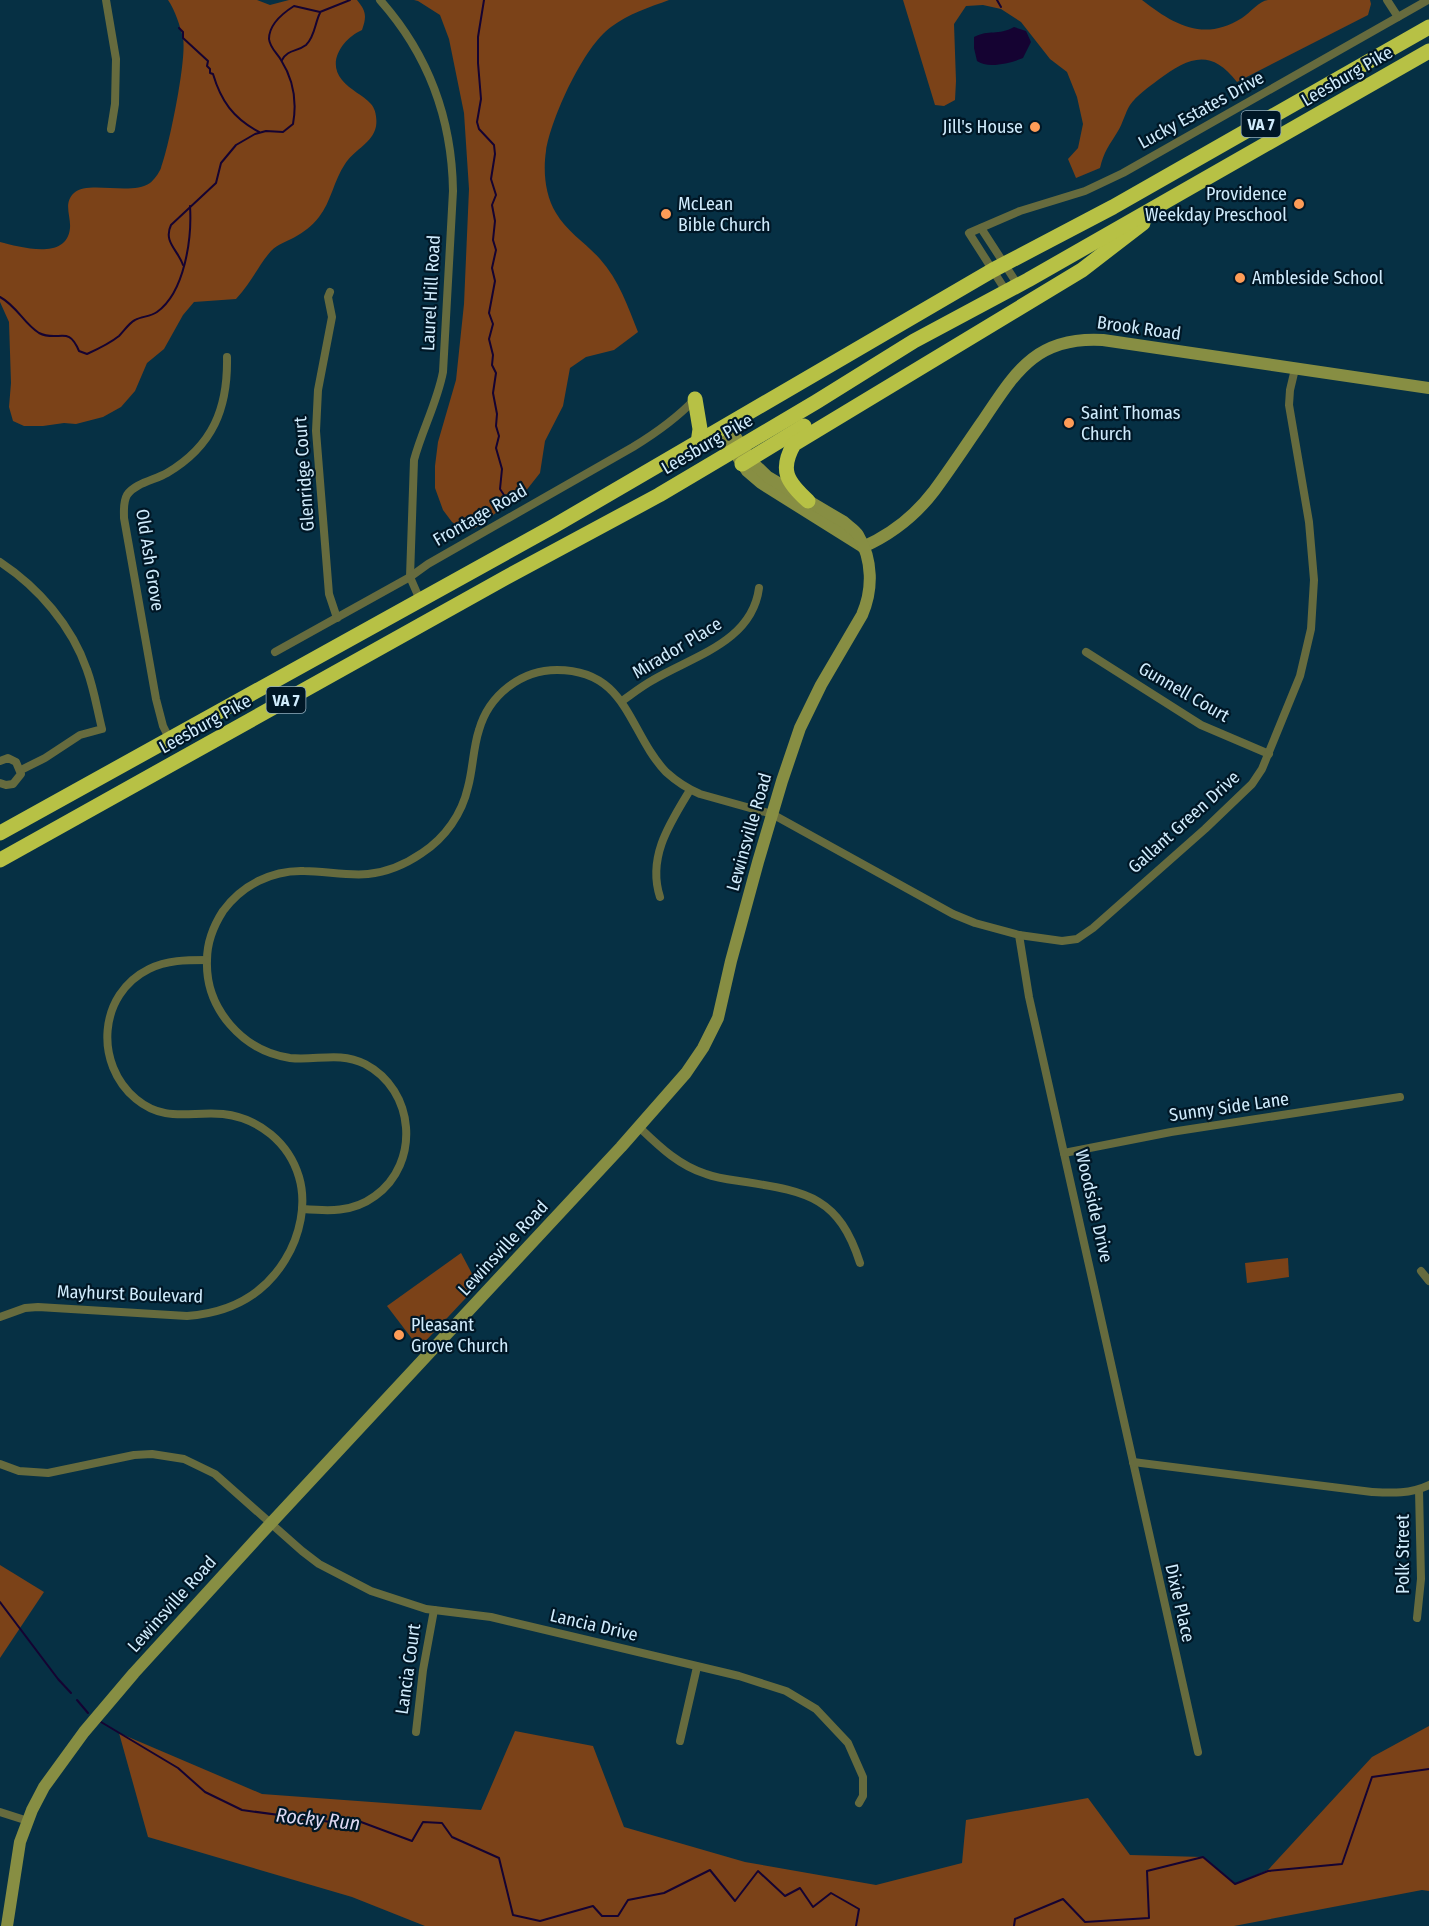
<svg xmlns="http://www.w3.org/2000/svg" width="1429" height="1926" font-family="'Fira Sans Condensed',sans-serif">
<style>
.green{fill:#7b4218}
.water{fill:#150332}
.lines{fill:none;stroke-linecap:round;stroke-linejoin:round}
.stream{stroke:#150332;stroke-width:2}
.street{stroke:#666b3e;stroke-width:8}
.secondary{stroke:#878e43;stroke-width:12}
.highway{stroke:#b7c145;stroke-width:15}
.poi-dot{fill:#fe9c57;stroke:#001726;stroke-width:2}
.labels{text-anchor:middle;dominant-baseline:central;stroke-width:4.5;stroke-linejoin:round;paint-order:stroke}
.shield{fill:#001726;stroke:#92acbc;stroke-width:1.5}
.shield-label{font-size:16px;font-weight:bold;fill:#d0ecfd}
.street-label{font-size:18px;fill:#d0ecfd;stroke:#001726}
.poi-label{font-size:18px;fill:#d0ecfd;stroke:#001726;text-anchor:start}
.water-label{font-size:20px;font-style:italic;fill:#ddd8f2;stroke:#001726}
</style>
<rect width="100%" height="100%" fill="#063044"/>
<!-- green -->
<g class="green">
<path d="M168 0H257L270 5 289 0H357C366 11 367 16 362 30 344 38 326 61 342 80 350 90 363 95 371 104 376 109 378 122 375 130 370 144 353 151 345 164 334 180 331 202 319 217 312 226 304 232 295 237 286 242 278 244 271 251 258 266 251 283 236 299L194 302 183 315 164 349 147 363 135 391 121 407 103 417 76 424 64 423 43 426H24L13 421 9 407 11 383 9 322 0 302V242C20 247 67 261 70 228 71 216 63 203 74 193 88 180 131 196 150 183 154 180 159 173 161 168 169 147 187 59 183 38 180 26 175 10 168 0Z"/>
<path d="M414 0H669C650 7 628 14 611 27 584 46 551 118 546 151 543 171 545 195 556 213 566 231 587 244 600 259 619 280 628 307 638 332L614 350 586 357 570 368 563 406 545 441 540 473 525 492 475 528 464 530 452 522 443 510 435 488V466L438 442 456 380 464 304 469 189 464 113 449 39 440 15 418 1Z"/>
<path d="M903 0H1142C1174 25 1204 42 1242 18 1250 13 1259 1 1268 0 1302 0 1337 0 1370 0L1371 4 1368 15 1237 82C1210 47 1188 58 1158 80 1149 87 1136 96 1130 105 1125 113 1123 123 1118 131 1109 146 1104 151 1100 168L1076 178 1068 159 1078 148 1083 124 1077 97 1067 72 1050 59 1021 22 1001 9 983 5 966 6 954 24 956 81 955 100 944 106 935 105Z"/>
<polygon points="461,1253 478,1285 419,1348 387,1306"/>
<polygon points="1288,1258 1289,1277 1247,1283 1245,1263"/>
<polygon points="0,1565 44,1592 0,1658"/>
<polygon points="1429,1726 1429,1891 1422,1890 1234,1926 425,1926 352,1897 148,1837 119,1733 262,1794 481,1810 515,1731 593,1746 624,1827 745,1862 876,1885 962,1863 966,1820 1088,1798 1130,1855 1203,1857 1235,1884 1268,1870 1372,1757"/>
</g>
<!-- water -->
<path class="water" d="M1014 27 1026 31 1031 42 1023 58C1011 63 988 69 977 61L974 48V37C989 29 998 36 1014 27Z"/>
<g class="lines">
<!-- stream -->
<g class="stream">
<polyline points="484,0 478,37 478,63 481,99 477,122 479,129 494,145 495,154 491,179 496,195 492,205 495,221 493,240 496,250 492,268 495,281 489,313 493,324 489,339 493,355 492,365 496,373 493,393 497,414 496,426 499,436 496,448 502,469 500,489 504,495"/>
<polyline points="997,0 1001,7"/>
<path d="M179 28 183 32V38L208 61 207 66 210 69V73L213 74C221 101 233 118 259 132"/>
<path d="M282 60C288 49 297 52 306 45 315 37 315 22 320 13"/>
<path d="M183 265C178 250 163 242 171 225L216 183 221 163 236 145 255 134 266 131 283 132 293 124C297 102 293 79 281 60 277 53 270 48 269 39 269 25 283 13 294 6L320 12 350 0"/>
<path d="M0 297C17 306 24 324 39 333 59 343 68 324 79 351L87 354C98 349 109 344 119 336 124 331 129 323 135 320 142 316 150 317 157 312 185 292 192 238 190 206"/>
<polyline points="0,1602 58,1679 71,1693"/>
<polyline points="77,1700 88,1713"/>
<polyline points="101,1722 178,1768 205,1792 242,1810 331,1822 353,1819 412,1841 423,1822 442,1823 452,1837 499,1858 513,1915 540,1921 593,1906 602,1916 618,1916 628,1900 664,1893 710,1870 735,1901 758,1871 785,1896 800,1888 813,1907 831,1893 859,1909 856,1926"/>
<polyline points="1014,1926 1015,1919 1063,1899 1085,1922 1149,1918 1147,1871 1203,1857 1235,1884 1268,1871 1342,1864 1372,1777 1429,1769"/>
</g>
<!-- street -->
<g class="street">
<polyline points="106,0 116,59 115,104 111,129"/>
<path d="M380 0C428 54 452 119 453 191L443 372C437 403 422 430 414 460L410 577 420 600"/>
<polyline points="1387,0 1398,17"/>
<polyline points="981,228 1018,285"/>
<polyline points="1006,291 969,233 1020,211 1085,191 1123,173 1428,0"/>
<polyline points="330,292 328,297 332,317 318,390 316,431 329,594 337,618"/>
<path d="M0 562C38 587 72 626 87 670 94 689 97 709 102 729L80 735 45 758 21 770"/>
<path d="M275 652 410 577 428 564 633 447C656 433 676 419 695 399"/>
<polyline points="1086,652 1201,725 1269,754"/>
<path d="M622 701C632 694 642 686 653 680 693 656 752 642 759 588"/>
<path d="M170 740 163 726 156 699 124 518C124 510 123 502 127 495 135 483 155 480 167 473 213 446 228 408 227 357"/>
<polyline points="0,761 8,758 16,762 21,774 13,784 6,785 0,783"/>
<path d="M660 897C647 857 670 823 690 790"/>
<polyline points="1019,935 1029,997 1198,1752"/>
<path d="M639 1127C659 1146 678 1165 706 1174 719 1179 733 1180 746 1182 809 1192 839 1198 860 1263"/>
<polyline points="1064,1153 1171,1132 1400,1097"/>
<path d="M302 1209C328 1211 352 1213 375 1196 421 1163 415 1090 365 1064 338 1051 317 1061 290 1058 243 1051 205 1009 207 960 207 943 214 925 223 911 242 885 272 870 304 871 325 871 347 876 368 874 388 872 406 864 422 853 445 838 462 814 468 787 473 769 473 748 479 730 489 695 521 670 557 670 628 670 628 732 666 772 676 781 688 789 700 794L772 814 953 914 975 923 1019 935 1062 941 1077 939 1093 928 1205 829 1252 784 1262 769 1300 676 1311 629 1314 580 1309 522 1289 405 1290 390 1295 369"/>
<polyline points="1421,1271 1429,1281"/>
<path d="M0 1317 25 1308 38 1307 187 1316C228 1313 263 1296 285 1260 300 1236 307 1204 299 1177 289 1143 259 1118 223 1114 190 1111 165 1123 136 1099 94 1064 98 994 149 969 167 960 186 960 207 960"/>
<path d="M1133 1462 1372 1492C1392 1493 1410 1494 1429 1485"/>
<polyline points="0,1464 19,1471 48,1473 134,1455 152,1454 184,1459 215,1474 302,1551 319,1564 371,1591 426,1609 491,1617 739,1676 786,1691 816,1709 848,1743 863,1777 863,1796 859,1803"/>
<polyline points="1417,1618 1421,1579 1419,1490"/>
<polyline points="416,1732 423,1670 434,1610"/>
<polyline points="680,1741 697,1667"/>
<polyline points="0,1812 28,1821"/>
</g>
<!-- secondary -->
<g class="secondary">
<polyline points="720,430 747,471 761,483 863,547"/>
<path d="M863 547C892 534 915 516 934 491 951 468 966 445 982 422 1015 373 1035 336 1103 340L1429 388"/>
<path d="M7 1926 20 1842 32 1810 44 1787 84 1732 134 1673 259 1536 621 1147 686 1073 703 1048 718 1018 731 961 758 862 782 781 800 728 821 685 862 615C873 590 873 560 858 535 855 530 848 526 844 522L768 477 751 461 728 425"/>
</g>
<!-- highway -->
<g class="highway">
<polyline points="695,399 700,429 698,443"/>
<polyline points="742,464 804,426"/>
<path d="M808 501C787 482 779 470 794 444L1082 270 1143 223"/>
<polyline points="0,833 554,526 993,270 1113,207 1429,27"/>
<polyline points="0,860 505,578 659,495 816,402 914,341 1028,280 1429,51"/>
</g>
</g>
<!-- markers -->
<g class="poi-dot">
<circle cx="1035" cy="127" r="6"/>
<circle cx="1299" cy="204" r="6"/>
<circle cx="666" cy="214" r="6"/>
<circle cx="1240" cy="278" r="6"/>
<circle cx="1069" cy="423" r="6"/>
<circle cx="399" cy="1335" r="6"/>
</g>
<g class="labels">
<!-- shield labels -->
<g class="shield">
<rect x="1241.5" y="111" width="39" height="26" rx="4.5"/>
<rect x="266.5" y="687" width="39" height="26" rx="4.5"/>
</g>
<g class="shield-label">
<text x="1261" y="124">VA 7</text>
<text x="286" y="700">VA 7</text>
</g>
<!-- street labels -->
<g class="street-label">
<text transform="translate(1347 76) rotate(-30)">Leesburg Pike</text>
<text transform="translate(1201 110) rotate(-29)">Lucky Estates Drive</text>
<text transform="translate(431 293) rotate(-87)">Laurel Hill Road</text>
<text transform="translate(1139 328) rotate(8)">Brook Road</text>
<text transform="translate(707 444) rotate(-30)">Leesburg Pike</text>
<text transform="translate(304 474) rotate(-94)">Glenridge Court</text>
<text transform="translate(480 515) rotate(-30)">Frontage Road</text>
<text transform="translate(150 560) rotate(81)">Old Ash Grove</text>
<text transform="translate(677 648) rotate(-31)">Mirador Place</text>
<text transform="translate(1184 692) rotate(30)">Gunnell Court</text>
<text transform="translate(205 724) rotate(-29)">Leesburg Pike</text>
<text transform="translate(1184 822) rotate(-42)">Gallant Green Drive</text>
<text transform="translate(749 832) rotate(-74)">Lewinsville Road</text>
<text transform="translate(1229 1107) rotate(-8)">Sunny Side Lane</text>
<text transform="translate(1094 1206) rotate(77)">Woodside Drive</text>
<text transform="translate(503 1248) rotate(-47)">Lewinsville Road</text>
<text transform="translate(130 1294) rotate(2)">Mayhurst Boulevard</text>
<text transform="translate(1403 1554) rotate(-90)">Polk Street</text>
<text transform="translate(1180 1603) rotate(77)">Dixie Place</text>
<text transform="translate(172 1604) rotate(-48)">Lewinsville Road</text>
<text transform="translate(594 1625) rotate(13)">Lancia Drive</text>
<text transform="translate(408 1669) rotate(-82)">Lancia Court</text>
</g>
<!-- poi labels -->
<g class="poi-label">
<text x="1023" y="127" text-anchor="end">Jill's House</text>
<text x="1287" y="194" text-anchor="end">Providence<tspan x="1287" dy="21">Weekday Preschool</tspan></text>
<text x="678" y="204">McLean<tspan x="678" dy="21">Bible Church</tspan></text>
<text x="1252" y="278">Ambleside School</text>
<text x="1081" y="413">Saint Thomas<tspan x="1081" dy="21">Church</tspan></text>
<text x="411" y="1325">Pleasant<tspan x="411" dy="21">Grove Church</tspan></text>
</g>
<!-- water labels -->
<g class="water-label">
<text transform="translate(318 1819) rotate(6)">Rocky Run</text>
</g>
</g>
</svg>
